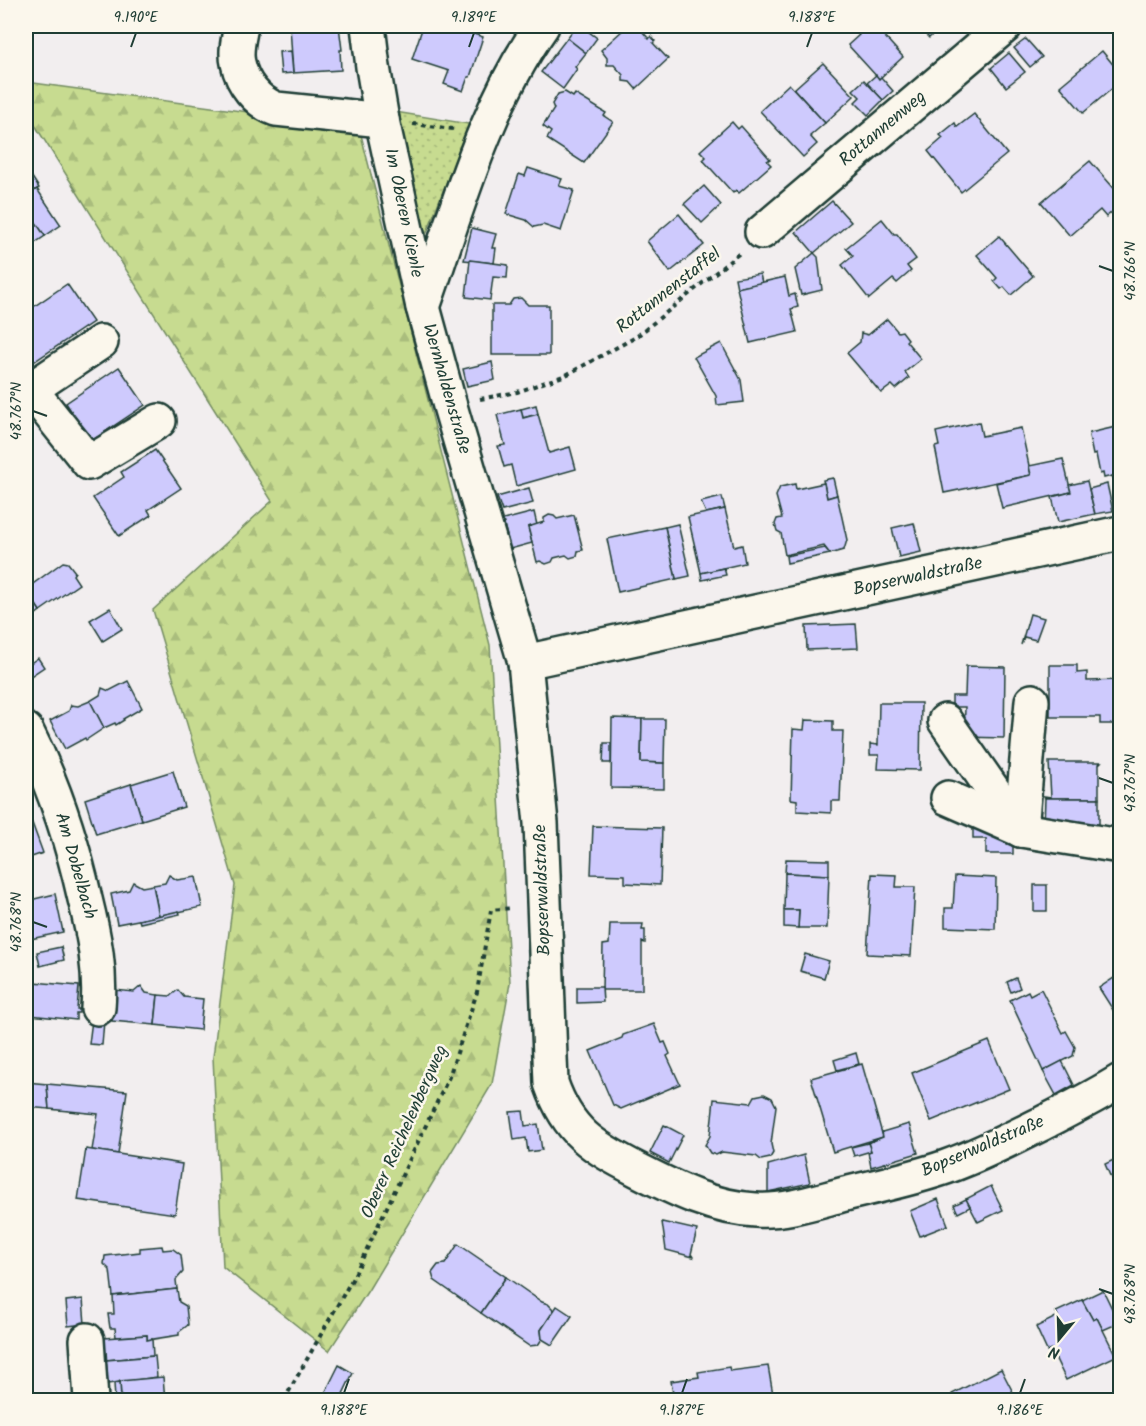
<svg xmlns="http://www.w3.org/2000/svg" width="1146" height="1426" font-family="Kalam,sans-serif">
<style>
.grass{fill:url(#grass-dots);stroke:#738c62;stroke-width:1.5}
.forest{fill:url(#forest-firs);stroke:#738c62;stroke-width:1.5}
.building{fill:#cecafd;stroke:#1f3d34;stroke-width:1.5}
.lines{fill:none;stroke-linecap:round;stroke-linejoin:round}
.minor-casing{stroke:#1f3d34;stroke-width:38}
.path{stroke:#1f3d34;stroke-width:4;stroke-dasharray:4.5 4.5;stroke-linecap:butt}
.minor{stroke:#fbf7ec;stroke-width:33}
.ticks{fill:none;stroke:#1f3d34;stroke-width:2}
.labels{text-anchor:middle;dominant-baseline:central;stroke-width:5;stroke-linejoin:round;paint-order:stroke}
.street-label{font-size:18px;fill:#1f3d34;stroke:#fbf7ec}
.neatline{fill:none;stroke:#1f3d34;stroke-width:2}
.ticks-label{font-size:15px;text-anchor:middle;fill:#1f3d34}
</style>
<defs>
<pattern id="grass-dots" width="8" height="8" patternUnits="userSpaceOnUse" patternTransform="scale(1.5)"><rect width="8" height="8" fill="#c7db90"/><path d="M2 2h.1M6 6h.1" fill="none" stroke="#aabd7d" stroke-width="1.8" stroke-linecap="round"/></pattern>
<pattern id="forest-firs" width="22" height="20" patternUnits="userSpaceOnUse" patternTransform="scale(1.5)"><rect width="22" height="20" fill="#c7db90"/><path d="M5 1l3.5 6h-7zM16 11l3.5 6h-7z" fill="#aabd7d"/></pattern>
</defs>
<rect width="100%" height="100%" fill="#f2eeef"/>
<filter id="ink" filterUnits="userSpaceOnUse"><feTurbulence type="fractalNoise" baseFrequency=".0167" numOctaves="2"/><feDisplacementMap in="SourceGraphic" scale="12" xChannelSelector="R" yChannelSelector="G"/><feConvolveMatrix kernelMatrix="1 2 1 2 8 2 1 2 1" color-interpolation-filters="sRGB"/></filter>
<g filter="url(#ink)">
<!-- grass -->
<polygon class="grass" points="377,109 469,124 417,258"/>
<!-- forest -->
<polygon class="forest" points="26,82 359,127 490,645 510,983 492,1084 369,1289 329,1351 223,1267 213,1057 235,885 153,610 272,501 26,111"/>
<!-- building -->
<g class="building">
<polygon points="290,26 339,26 342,50 340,50 341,70 293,73"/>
<polygon points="423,26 449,26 483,37 470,77 468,77 463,91 444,84 449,71 412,59"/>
<polygon points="576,26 581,26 597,38 586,53 567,38"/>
<polygon points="623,26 643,26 642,31 649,39 651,36 655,41 653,43 668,59 636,89 630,82 623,81 623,75 614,65 607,65 607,58 601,50 623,30"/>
<polygon points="860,26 875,26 903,57 879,79 848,45 859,35 855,31"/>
<polygon points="917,26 942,26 929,38"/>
<polygon points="567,38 586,53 575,67 577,69 563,89 541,72"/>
<polygon points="1026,39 1042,57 1030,67 1014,48"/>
<polygon points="291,51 293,73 281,74 279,52"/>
<polygon points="1102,51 1120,73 1120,82 1083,113 1060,86"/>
<polygon points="1009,53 1025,72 1006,87 991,68"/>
<polygon points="823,63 854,96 825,123 794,89"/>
<polygon points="876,75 879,79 881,77 893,91 883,100 867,83"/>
<polygon points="864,80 883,100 868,115 855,102 860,97 853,90"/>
<polygon points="789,84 825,123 810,136 817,144 803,157 760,111"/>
<polygon points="565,92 573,97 575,94 606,113 604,116 613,122 584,163 547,139 551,132 543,126 554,109 552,104 558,94"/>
<polygon points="974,114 1007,154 961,192 928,151 943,138 940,135 955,123 957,127"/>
<polygon points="732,122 738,129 741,126 770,159 767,161 771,165 739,193 736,190 733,193 703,160 706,157 700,151"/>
<polygon points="1090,161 1119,194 1115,198 1120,205 1106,217 1100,210 1070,236 1041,202"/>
<polygon points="26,168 39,188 26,196"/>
<polygon points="528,168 562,179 559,186 574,190 561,231 543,225 534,227 526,220 506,214 519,174 525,176"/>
<polygon points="704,186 721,205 702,223 684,204"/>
<polygon points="37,189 61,225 45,236 26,208 26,196"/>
<polygon points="832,201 851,222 814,253 796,232"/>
<polygon points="26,208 45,236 26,249"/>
<polygon points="679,214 704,245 670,272 647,241"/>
<polygon points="882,219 894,234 897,234 916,259 907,266 911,271 897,283 893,279 869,299 842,265 853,256 846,248"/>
<polygon points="472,228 496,234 492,248 496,248 494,263 464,260"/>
<polygon points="999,236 1033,276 1011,295 1004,287 1001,289 994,281 997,278 977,255"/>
<polygon points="814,253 818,257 822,290 801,295 795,269"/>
<polygon points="470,260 508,265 507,278 493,277 490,300 466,297"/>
<polygon points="760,274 762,283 737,288 735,278"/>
<polygon points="785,277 789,296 795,294 798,307 791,309 797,332 750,343 737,288"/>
<polygon points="67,284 93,322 26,367 26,312"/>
<polygon points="521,298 528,305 549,305 549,355 492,355 492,305 509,305 513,299"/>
<polygon points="887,319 898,332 902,331 908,339 906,341 921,359 905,372 909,378 896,389 892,385 881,393 847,353 860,342 861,333 868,335"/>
<polygon points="721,343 741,380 744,402 717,405 716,396 694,357"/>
<polygon points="492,362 495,380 467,386 463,369"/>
<polygon points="119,367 145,405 91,441 66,403"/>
<polygon points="536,405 538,414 523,418 521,409"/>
<polygon points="521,409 523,418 538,414 549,453 570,447 576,469 516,486 511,465 504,467 498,446 505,445 497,415"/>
<polygon points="979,422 982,436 1021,428 1031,475 944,493 935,447 939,446 936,432"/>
<polygon points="1120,426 1120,474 1104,478 1103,473 1100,474 1096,454 1093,455 1089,436 1090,433"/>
<polygon points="155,450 181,488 148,510 151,515 119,536 93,498 124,477 121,472"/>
<polygon points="1063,459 1071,492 1002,508 996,483 1031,475 1029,466"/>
<polygon points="1120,474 1120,509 1112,477"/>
<polygon points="833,478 837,495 827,498 823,480"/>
<polygon points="1087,481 1095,514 1058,522 1052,497 1071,492 1069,485"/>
<polygon points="824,483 827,498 837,495 847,540 844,550 830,554 824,546 785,555 781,533 777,531 775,524 777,519 782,518 776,496 780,487 795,484 796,489"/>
<polygon points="1107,484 1113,511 1095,514 1089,489"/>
<polygon points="529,488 533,503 502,511 497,497"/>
<polygon points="722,497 725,509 706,513 701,502"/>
<polygon points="725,509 734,547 742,545 745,563 701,573 688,517"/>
<polygon points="534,512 537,525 528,527 532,543 510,549 503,520"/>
<polygon points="549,515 554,516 557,519 574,515 583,550 578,551 577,556 570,558 566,555 554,558 552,562 546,564 540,561 537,562 528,527 544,522 544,518"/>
<polygon points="914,523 921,552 899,557 892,528"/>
<polygon points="678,524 690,576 676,579 665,527"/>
<polygon points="665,527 676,579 618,592 607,539"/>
<polygon points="825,548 830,554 787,563 786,556"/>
<polygon points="63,562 68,563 75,572 73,575 79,584 40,611 26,589"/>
<polygon points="724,568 726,575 702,580 701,573"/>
<polygon points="26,591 40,611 26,622"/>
<polygon points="110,608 122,629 103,641 90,620"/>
<polygon points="1030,614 1044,618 1036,640 1024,637 1021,645"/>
<polygon points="856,624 858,648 807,650 806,626"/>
<polygon points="38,658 44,667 26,679 26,666"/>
<polygon points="1050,665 1077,665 1077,673 1087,672 1087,681 1120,680 1120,724 1100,724 1100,717 1050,717"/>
<polygon points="966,666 1005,667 1004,738 964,737 965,707 952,707 952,696 965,696"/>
<polygon points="128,681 142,708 123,719 124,720 116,725 115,723 104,728 90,701 100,695 102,688 109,691"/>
<polygon points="90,701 104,728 86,740 85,738 65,749 50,721 69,711 71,705 78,706"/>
<polygon points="879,703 921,703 920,770 878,769 879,755 870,755 870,744 878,745"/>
<polygon points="612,718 642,719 641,762 664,763 664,789 611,788"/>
<polygon points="642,719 665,719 664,763 641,762"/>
<polygon points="805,720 833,721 833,731 843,731 840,801 831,801 831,813 797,811 797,800 791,799 793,729 804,730"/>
<polygon points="604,743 611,743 611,763 603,763"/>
<polygon points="1049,762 1101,762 1099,764 1099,798 1045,798 1044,796 1051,797"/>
<polygon points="173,771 184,807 142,820 131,784"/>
<polygon points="131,784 142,820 96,834 85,799"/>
<polygon points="1045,798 1099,798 1099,825 1044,825"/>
<polygon points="32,823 43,853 26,859 26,825"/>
<polygon points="973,824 999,824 999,839 1013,839 1013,854 986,854 986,839 973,839"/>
<polygon points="593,826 662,828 660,885 625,883 625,875 591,874"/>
<polygon points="786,859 829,860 829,875 785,873"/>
<polygon points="785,873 829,875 827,928 798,928 799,910 784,910"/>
<polygon points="872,874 897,875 896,887 915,887 911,956 867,954"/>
<polygon points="169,875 177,880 196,877 202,907 159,916 153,885 165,883"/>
<polygon points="955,876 996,878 995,929 945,927 945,908 953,908"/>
<polygon points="133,882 142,887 153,885 159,916 117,924 111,894 129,890"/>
<rect x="1034" y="885" width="13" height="26"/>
<polygon points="55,894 63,932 26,940 26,901"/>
<polygon points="784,910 799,910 798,928 784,927"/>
<polygon points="179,911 180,914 140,923 139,920"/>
<polygon points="610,924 643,924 642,930 645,930 645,943 642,942 642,990 602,990 603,945 609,944"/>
<polygon points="61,947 64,960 40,966 37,952"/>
<polygon points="805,954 829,961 824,978 800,971"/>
<polygon points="1120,974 1120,1021 1099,988"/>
<polygon points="1016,978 1020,988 1011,992 1007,982"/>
<polygon points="33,982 79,986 77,1009 79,1009 79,1013 76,1013 76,1020 30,1015"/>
<polygon points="141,986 146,993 158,995 155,1025 112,1021 115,990 134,992"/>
<polygon points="577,987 602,987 603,1002 577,1003"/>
<polygon points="1041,989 1063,1033 1066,1031 1075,1047 1073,1056 1043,1071 1010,1000 1028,991 1030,995"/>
<polygon points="178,990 184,997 203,999 200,1030 155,1025 158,995 170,996"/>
<polygon points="92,1020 104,1021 102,1045 89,1044"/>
<polygon points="654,1024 662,1043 665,1042 670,1054 667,1056 680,1084 621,1109 613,1105 590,1051 622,1038 623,1035"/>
<polygon points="989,1041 1009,1089 931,1121 912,1073"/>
<polygon points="856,1053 859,1064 837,1070 834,1060"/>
<polygon points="1062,1061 1074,1085 1056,1095 1043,1071"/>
<polygon points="862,1064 883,1137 833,1152 811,1078"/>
<polygon points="26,1082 47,1084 49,1109 26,1107"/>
<polygon points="47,1084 127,1091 118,1154 92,1150 98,1114 49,1109"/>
<polygon points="764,1094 772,1098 776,1106 771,1144 773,1153 770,1158 761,1160 756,1156 722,1152 716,1155 710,1153 705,1145 710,1136 714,1099 751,1103 755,1096"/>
<polygon points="523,1111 525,1126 538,1124 542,1150 528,1152 526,1138 514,1140 510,1112"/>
<polygon points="909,1124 918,1153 871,1167 868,1152 871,1151 868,1143 883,1137 882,1132"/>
<polygon points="664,1125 683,1135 669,1163 650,1153"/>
<polygon points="868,1143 871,1151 854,1156 851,1147"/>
<polygon points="86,1149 182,1164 175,1214 78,1200"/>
<polygon points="804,1155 810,1183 768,1192 768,1165"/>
<polygon points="1120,1157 1120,1174 1111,1178 1105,1164"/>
<polygon points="991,1186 1003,1210 978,1222 966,1199"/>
<polygon points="938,1199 948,1225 920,1236 910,1211"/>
<polygon points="966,1199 970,1207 958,1213 954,1205"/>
<polygon points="662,1222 697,1230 691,1254 693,1257 666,1250"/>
<polygon points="458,1244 506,1277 481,1313 434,1280 432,1273 438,1265 445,1264"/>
<polygon points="162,1246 163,1250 173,1249 181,1255 183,1272 176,1280 177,1289 113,1296 110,1270 104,1264 105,1256 140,1252 140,1248"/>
<polygon points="506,1277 542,1302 548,1304 554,1310 541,1330 542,1339 538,1345 529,1346 481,1313"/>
<polygon points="177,1289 179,1302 186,1306 188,1325 179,1332 179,1335 147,1340 147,1335 116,1337 115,1328 110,1328 108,1314 114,1314 113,1296"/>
<polygon points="1103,1290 1119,1323 1103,1330 1097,1318 1093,1320 1082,1300"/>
<polygon points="83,1299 85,1324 68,1326 66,1301"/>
<polygon points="1082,1300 1093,1320 1097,1318 1116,1356 1066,1380 1051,1349 1047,1351 1036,1327 1058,1316 1056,1312"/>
<polygon points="557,1306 572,1316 552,1345 542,1339 541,1330"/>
<polygon points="147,1335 147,1340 152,1339 153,1356 106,1360 104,1338"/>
<polygon points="155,1356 157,1377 108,1384 106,1360"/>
<polygon points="339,1365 353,1373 340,1400 336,1400 324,1395"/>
<polygon points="768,1366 774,1400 674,1400 671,1381 699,1377 698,1372 729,1367 730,1371"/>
<polygon points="1001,1369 1017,1400 955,1400 952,1394"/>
<polygon points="163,1377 165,1400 121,1400 120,1381"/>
<polygon points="120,1382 121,1400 115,1400 114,1383"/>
</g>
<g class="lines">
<!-- minor casing -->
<g class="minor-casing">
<g id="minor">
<path d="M241 26C239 37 235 51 238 63 242 83 257 102 276 109L382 120"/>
<path d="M368 26 373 67 382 120 423 307 450 406 525 662 541 823 551 1083C568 1132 593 1147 638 1170 675 1189 713 1208 756 1210 784 1212 814 1202 841 1195 876 1186 912 1179 946 1167 980 1155 1013 1138 1045 1122 1070 1109 1096 1096 1120 1081"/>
<polyline points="762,232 1005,26"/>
<path d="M423 307C457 211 483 110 542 26"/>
<polyline points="26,384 89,463 159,421"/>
<polyline points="31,389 101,342"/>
<polyline points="525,662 1120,533"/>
<polyline points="945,721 1021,830"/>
<path d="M26 730C53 783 72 841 85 899 94 935 101 971 98 1008"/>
<polyline points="948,798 1021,830 1120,846"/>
<polyline points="1021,830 1032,701"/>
<polyline points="87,1340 91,1400"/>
</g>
</g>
<!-- path -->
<g class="path">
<polyline points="413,124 453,129"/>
<polyline points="480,399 517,392 566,375 636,337 741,252"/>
<polyline points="284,1400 354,1276 449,1077 477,992 491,910 513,908"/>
</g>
<!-- minor -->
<use href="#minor" class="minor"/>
</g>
</g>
<!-- ticks -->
<path class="ticks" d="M131 47 136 33M469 47 474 33M807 47 812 33M1099 266 1113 271M33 411 47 416M1099 778 1113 783M33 922 47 927M1099 1289 1113 1294M344 1393 349 1379M682 1393 687 1379M1020 1393 1025 1379"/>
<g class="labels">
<!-- street labels -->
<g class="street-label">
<text transform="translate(883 129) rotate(-40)">Rottannenweg</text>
<text transform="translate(403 213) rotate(78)">Im Oberen Kienle</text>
<text transform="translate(669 291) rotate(-38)">Rottannenstaffel</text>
<text transform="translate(446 389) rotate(74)">Wernhaldenstraße</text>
<text transform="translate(918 577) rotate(-12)">Bopserwaldstraße</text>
<text transform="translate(75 866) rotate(74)">Am Dobelbach</text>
<text transform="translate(543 890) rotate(-92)">Bopserwaldstraße</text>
<text transform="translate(405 1132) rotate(-66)">Oberer Reichelenbergweg</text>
<text transform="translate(983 1147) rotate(-23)">Bopserwaldstraße</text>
</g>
</g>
<!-- margin -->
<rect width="1146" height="1426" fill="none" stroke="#fbf7ec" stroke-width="66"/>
<!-- north arrow -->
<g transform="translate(1059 1339) rotate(199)" stroke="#fbf7ec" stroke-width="4.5" paint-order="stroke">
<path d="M0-4.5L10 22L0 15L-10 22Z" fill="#1f3d34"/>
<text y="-9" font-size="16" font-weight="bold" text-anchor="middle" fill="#1f3d34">N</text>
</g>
<rect x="33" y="33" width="1080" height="1360" class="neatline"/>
<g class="ticks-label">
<text x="136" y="22">9.190°E</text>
<text x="474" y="22">9.189°E</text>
<text x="812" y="22">9.188°E</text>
<text transform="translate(1130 271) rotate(-90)" y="5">48.766°N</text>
<text transform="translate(16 411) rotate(-90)" y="5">48.767°N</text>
<text transform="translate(1130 783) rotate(-90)" y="5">48.767°N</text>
<text transform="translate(16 922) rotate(-90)" y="5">48.768°N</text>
<text transform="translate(1130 1294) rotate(-90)" y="5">48.768°N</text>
<text x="344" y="1415">9.188°E</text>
<text x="682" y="1415">9.187°E</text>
<text x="1020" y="1415">9.186°E</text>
</g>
</svg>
